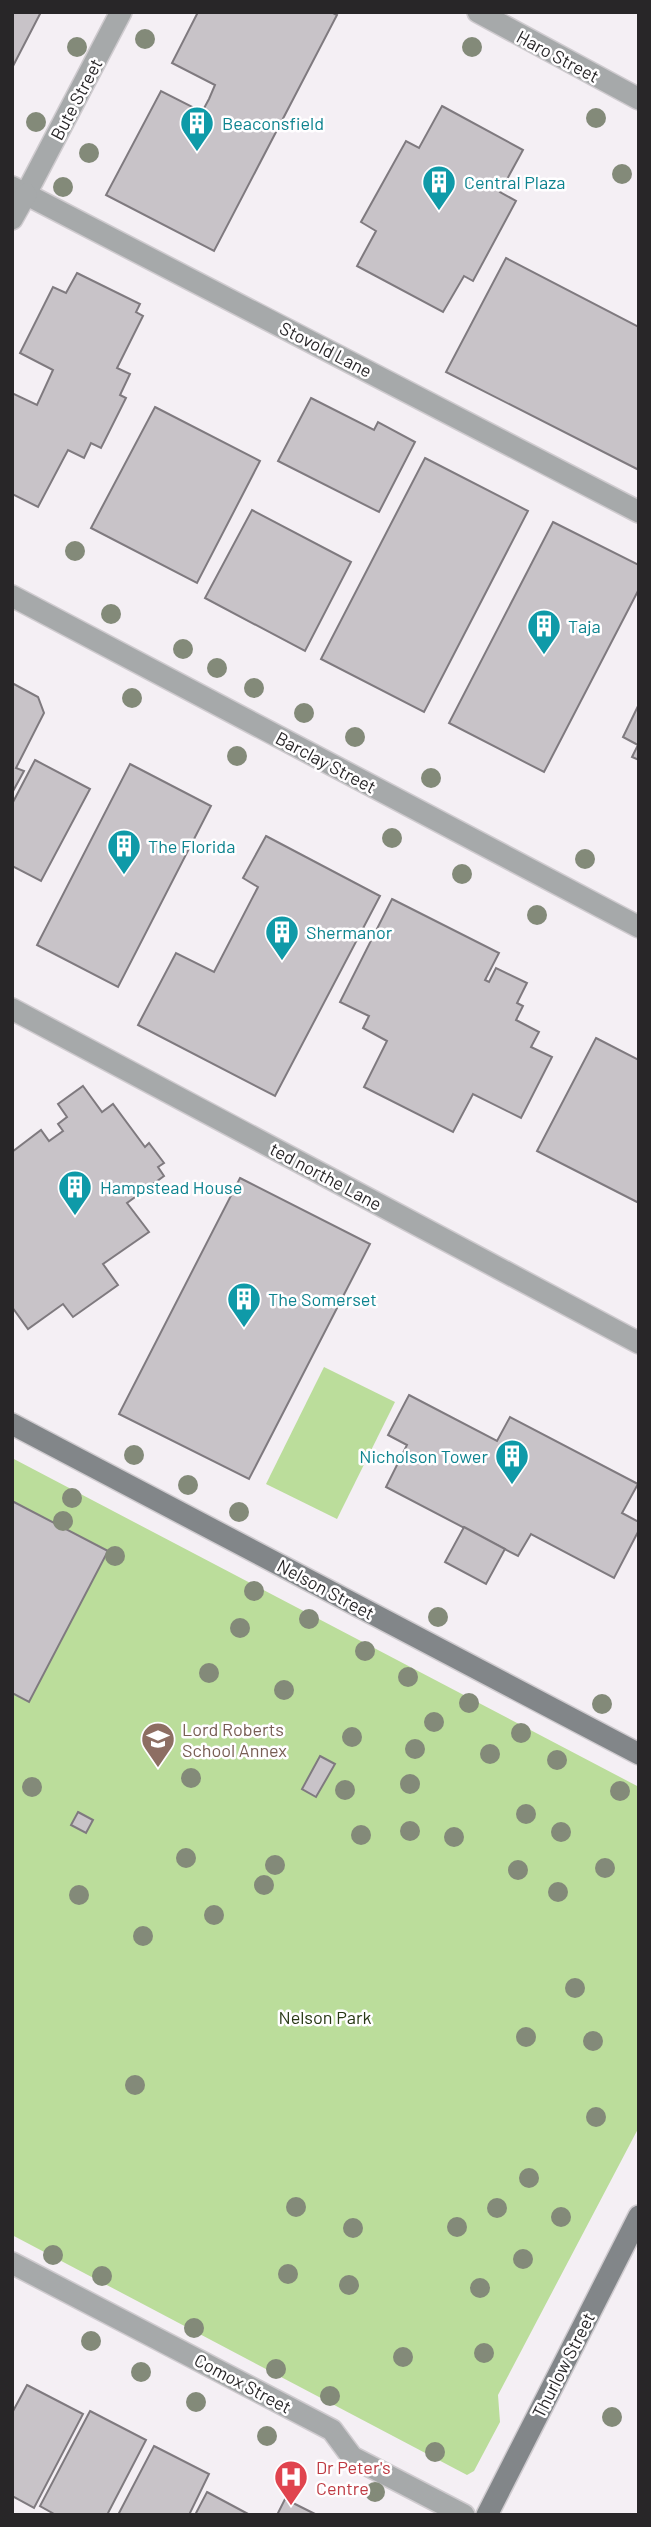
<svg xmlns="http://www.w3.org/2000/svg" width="651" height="2527" font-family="Barlow,sans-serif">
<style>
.green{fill:#bbdd9b}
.building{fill:#c8c3c8;stroke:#7f7a7f;stroke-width:2}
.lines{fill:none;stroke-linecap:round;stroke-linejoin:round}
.lane-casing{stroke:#cfcbcf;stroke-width:24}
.street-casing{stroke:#cfcbcf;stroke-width:24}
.secondary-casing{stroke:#cfcbcf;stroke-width:24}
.lane{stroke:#a6a9aa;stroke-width:21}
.street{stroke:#a6a9aa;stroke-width:21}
.secondary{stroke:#828689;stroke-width:21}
.tree{fill:#838a79}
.labels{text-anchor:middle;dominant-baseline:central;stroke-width:5;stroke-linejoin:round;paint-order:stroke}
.street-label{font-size:18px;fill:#282628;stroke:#fffeff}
.culture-label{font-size:18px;fill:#0d838f;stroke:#fffeff;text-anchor:start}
.education-label{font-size:18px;fill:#785e54;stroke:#fffeff;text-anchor:start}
.park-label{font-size:18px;fill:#273814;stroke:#fffeff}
.health-label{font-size:18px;fill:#be3a42;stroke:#fffeff;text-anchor:start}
</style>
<rect width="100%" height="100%" fill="#f4eff4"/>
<!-- green -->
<g class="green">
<polygon points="324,1367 395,1402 337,1519 266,1484"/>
<polygon points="12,1458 639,1787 639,2127 498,2395 500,2422 474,2471 467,2475 12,2235"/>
</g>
<!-- building -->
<g class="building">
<polygon points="12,12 41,12 12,68"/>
<polygon points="198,12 331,12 337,15 214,251 106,195 161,91 202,112 209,99 215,85 172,63"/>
<polygon points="442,106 523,150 500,192 516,201 473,281 464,276 443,312 357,266 376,231 361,222 406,141 419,148"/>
<polygon points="506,258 639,327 639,470 446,372"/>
<polygon points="77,273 140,304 136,312 143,316 117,368 130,374 120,395 126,398 101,448 91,443 84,458 68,450 38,507 12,494 12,393 37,405 53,370 20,353 53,287 66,293"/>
<polygon points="311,398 374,430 378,422 415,442 379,512 278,461"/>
<polygon points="155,407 260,461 197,583 91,528"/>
<polygon points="425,458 528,511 424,712 321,659"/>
<polygon points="252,510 351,562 305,651 205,598"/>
<polygon points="553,522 639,565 639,589 544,772 449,723"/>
<polygon points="12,683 38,697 44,713 16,768 24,771 12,793"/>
<polygon points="639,704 639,760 632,757 638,745 623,737"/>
<polygon points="35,760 90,789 41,881 12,866 12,804"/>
<polygon points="130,764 211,806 118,987 37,945"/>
<polygon points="266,836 380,896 275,1096 138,1025 176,953 214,972 258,887 243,878"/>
<polygon points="392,899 499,953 485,980 489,982 496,968 527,983 517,1003 523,1006 516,1020 539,1032 531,1047 552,1057 521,1118 473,1094 453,1132 364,1087 387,1041 363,1028 369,1016 340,1002"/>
<polygon points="596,1038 639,1060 639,1203 537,1151"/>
<polygon points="83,1086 102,1112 113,1104 145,1147 149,1143 164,1163 158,1167 164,1176 127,1203 149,1232 103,1264 118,1285 73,1317 63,1304 28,1329 12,1307 12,1152 41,1130 49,1141 63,1131 58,1124 67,1117 58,1104"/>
<polygon points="240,1178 370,1244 249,1479 119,1414"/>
<polygon points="409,1395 497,1441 510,1417 638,1484 622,1513 639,1522 639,1530 614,1578 531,1534 518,1556 386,1487 407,1445 388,1435"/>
<polygon points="12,1501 108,1551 29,1702 12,1693"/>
<polygon points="464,1527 505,1549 486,1584 445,1562"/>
<polygon points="320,1756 335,1764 316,1797 302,1789"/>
<polygon points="78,1812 93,1820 86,1833 71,1825"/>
<polygon points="27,2385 83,2414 34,2508 12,2496 12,2413"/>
<polygon points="90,2411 146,2440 107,2515 56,2515 40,2506"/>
<polygon points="154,2446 209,2474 189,2515 118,2515"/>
<polygon points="207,2492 250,2515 195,2515"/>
<polygon points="285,2499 317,2515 277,2515"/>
</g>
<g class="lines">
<!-- lane casing -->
<g class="lane-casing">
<g id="lane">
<polyline points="12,187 639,512"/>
<polyline points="12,1009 639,1343"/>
</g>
</g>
<!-- street casing -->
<g class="street-casing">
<g id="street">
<polyline points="478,12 639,99"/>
<polyline points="30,186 121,12"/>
<polyline points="12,219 26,194"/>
<polyline points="12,596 639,927"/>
<polyline points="12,2263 332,2430 352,2457 464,2515"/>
</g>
</g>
<!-- secondary casing -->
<g class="secondary-casing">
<g id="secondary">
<polyline points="12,1424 639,1754"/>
<polyline points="487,2515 639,2216"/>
</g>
</g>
<!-- lane -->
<use href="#lane" class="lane"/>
<!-- street -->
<use href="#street" class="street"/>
<!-- secondary -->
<use href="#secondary" class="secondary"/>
</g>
<!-- trees -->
<g class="tree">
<circle cx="145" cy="39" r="10"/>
<circle cx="77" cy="47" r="10"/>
<circle cx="472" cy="47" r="10"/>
<circle cx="596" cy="118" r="10"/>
<circle cx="36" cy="122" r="10"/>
<circle cx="89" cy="153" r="10"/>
<circle cx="622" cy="174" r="10"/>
<circle cx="63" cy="187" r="10"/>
<circle cx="75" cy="551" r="10"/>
<circle cx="111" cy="614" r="10"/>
<circle cx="183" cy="649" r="10"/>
<circle cx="217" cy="668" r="10"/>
<circle cx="254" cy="688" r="10"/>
<circle cx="132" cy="698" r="10"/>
<circle cx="304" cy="713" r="10"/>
<circle cx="355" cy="737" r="10"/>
<circle cx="237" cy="756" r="10"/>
<circle cx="431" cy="778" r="10"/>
<circle cx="392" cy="838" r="10"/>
<circle cx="585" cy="859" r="10"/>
<circle cx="462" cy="874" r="10"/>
<circle cx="537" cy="915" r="10"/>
<circle cx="134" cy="1455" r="10"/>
<circle cx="188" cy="1485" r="10"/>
<circle cx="72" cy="1498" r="10"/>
<circle cx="239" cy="1512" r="10"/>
<circle cx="63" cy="1521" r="10"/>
<circle cx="115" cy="1556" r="10"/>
<circle cx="254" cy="1591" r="10"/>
<circle cx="438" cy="1617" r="10"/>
<circle cx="309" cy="1619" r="10"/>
<circle cx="240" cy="1628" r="10"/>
<circle cx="365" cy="1651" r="10"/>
<circle cx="209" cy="1673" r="10"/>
<circle cx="408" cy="1677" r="10"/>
<circle cx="284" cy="1690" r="10"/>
<circle cx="469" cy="1703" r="10"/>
<circle cx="602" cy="1704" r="10"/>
<circle cx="434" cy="1722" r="10"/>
<circle cx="521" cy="1733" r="10"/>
<circle cx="352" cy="1737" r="10"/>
<circle cx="415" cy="1749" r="10"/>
<circle cx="490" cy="1754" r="10"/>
<circle cx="557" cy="1760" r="10"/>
<circle cx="191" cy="1778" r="10"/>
<circle cx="410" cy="1784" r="10"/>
<circle cx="32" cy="1787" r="10"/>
<circle cx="345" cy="1790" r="10"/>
<circle cx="620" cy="1791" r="10"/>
<circle cx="526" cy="1814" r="10"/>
<circle cx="410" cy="1831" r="10"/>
<circle cx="561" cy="1832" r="10"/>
<circle cx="361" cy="1835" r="10"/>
<circle cx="454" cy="1837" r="10"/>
<circle cx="186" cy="1858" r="10"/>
<circle cx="275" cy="1865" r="10"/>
<circle cx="605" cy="1868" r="10"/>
<circle cx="518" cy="1870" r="10"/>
<circle cx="264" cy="1885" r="10"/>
<circle cx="558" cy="1892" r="10"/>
<circle cx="79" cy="1895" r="10"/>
<circle cx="214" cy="1915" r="10"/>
<circle cx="143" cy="1936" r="10"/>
<circle cx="575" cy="1988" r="10"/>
<circle cx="526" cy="2037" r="10"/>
<circle cx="593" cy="2041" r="10"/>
<circle cx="135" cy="2085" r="10"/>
<circle cx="596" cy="2117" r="10"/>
<circle cx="529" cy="2178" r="10"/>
<circle cx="296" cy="2207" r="10"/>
<circle cx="497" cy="2208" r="10"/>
<circle cx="561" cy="2217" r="10"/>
<circle cx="457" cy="2227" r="10"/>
<circle cx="353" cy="2228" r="10"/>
<circle cx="53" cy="2255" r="10"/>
<circle cx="523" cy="2259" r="10"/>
<circle cx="288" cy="2274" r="10"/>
<circle cx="102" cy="2276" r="10"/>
<circle cx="349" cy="2285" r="10"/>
<circle cx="480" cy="2288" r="10"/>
<circle cx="194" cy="2328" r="10"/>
<circle cx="91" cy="2341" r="10"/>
<circle cx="484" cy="2353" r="10"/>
<circle cx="403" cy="2357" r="10"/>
<circle cx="276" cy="2369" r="10"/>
<circle cx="141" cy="2372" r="10"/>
<circle cx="330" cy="2396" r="10"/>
<circle cx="196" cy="2402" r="10"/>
<circle cx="612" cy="2417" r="10"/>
<circle cx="267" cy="2436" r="10"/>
<circle cx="435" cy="2452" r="10"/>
<circle cx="375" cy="2492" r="10"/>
</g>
<!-- icons -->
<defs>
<g id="building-pin" transform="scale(1.75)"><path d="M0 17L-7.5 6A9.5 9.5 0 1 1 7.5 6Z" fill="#0f9aa8" stroke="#fffeff"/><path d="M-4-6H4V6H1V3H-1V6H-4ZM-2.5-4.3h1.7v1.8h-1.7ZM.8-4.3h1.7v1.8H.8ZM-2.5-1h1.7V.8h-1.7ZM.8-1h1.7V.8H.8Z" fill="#fff"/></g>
<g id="school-pin" transform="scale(1.75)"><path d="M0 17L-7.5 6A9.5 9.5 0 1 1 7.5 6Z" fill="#8d6e63" stroke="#fffeff"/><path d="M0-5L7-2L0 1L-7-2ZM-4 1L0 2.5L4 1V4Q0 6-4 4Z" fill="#fff"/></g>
<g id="hospital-pin" transform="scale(1.75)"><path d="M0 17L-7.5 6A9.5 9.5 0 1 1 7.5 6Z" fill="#e0444e" stroke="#fffeff"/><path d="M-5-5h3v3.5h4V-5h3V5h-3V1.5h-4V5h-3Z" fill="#fff"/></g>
</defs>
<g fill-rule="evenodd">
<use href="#building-pin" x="197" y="123"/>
<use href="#building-pin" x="439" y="182"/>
<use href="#building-pin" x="544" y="626"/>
<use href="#building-pin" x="124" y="846"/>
<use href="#building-pin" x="282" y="932"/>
<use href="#building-pin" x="75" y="1187"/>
<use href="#building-pin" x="244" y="1299"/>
<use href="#building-pin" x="512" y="1456"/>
<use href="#school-pin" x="158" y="1739"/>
<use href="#hospital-pin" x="291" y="2477"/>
</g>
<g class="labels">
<!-- street labels -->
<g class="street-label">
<text transform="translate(558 56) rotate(28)">Haro Street</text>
<text transform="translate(76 99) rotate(-62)">Bute Street</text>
<text transform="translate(326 349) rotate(27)">Stovold Lane</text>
<text transform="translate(326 762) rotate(28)">Barclay Street</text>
<text transform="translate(326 1176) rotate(28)">ted northe Lane</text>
<text transform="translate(326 1589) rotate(28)">Nelson Street</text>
<text transform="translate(563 2365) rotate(-63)">Thurlow Street</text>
<text transform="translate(243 2383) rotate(28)">Comox Street</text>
</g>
<!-- culture labels -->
<g class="culture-label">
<text x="222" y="123">Beaconsfield</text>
<text x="464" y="182">Central Plaza</text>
<text x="568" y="626">Taja</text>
<text x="148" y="846">The Florida</text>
<text x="306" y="932">Shermanor</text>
<text x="100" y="1187">Hampstead House</text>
<text x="268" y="1299">The Somerset</text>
<text x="488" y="1456" text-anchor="end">Nicholson Tower</text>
</g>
<!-- education labels -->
<g class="education-label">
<text x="182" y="1729">Lord Roberts<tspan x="182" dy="21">School Annex</tspan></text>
</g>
<!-- park labels -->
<g class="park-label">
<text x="325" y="2017">Nelson Park</text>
</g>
<!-- health labels -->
<g class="health-label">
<text x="316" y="2467">Dr Peter's<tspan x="316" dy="21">Centre</tspan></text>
</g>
</g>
<!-- border -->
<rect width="651" height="2527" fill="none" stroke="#282628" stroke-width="28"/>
</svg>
